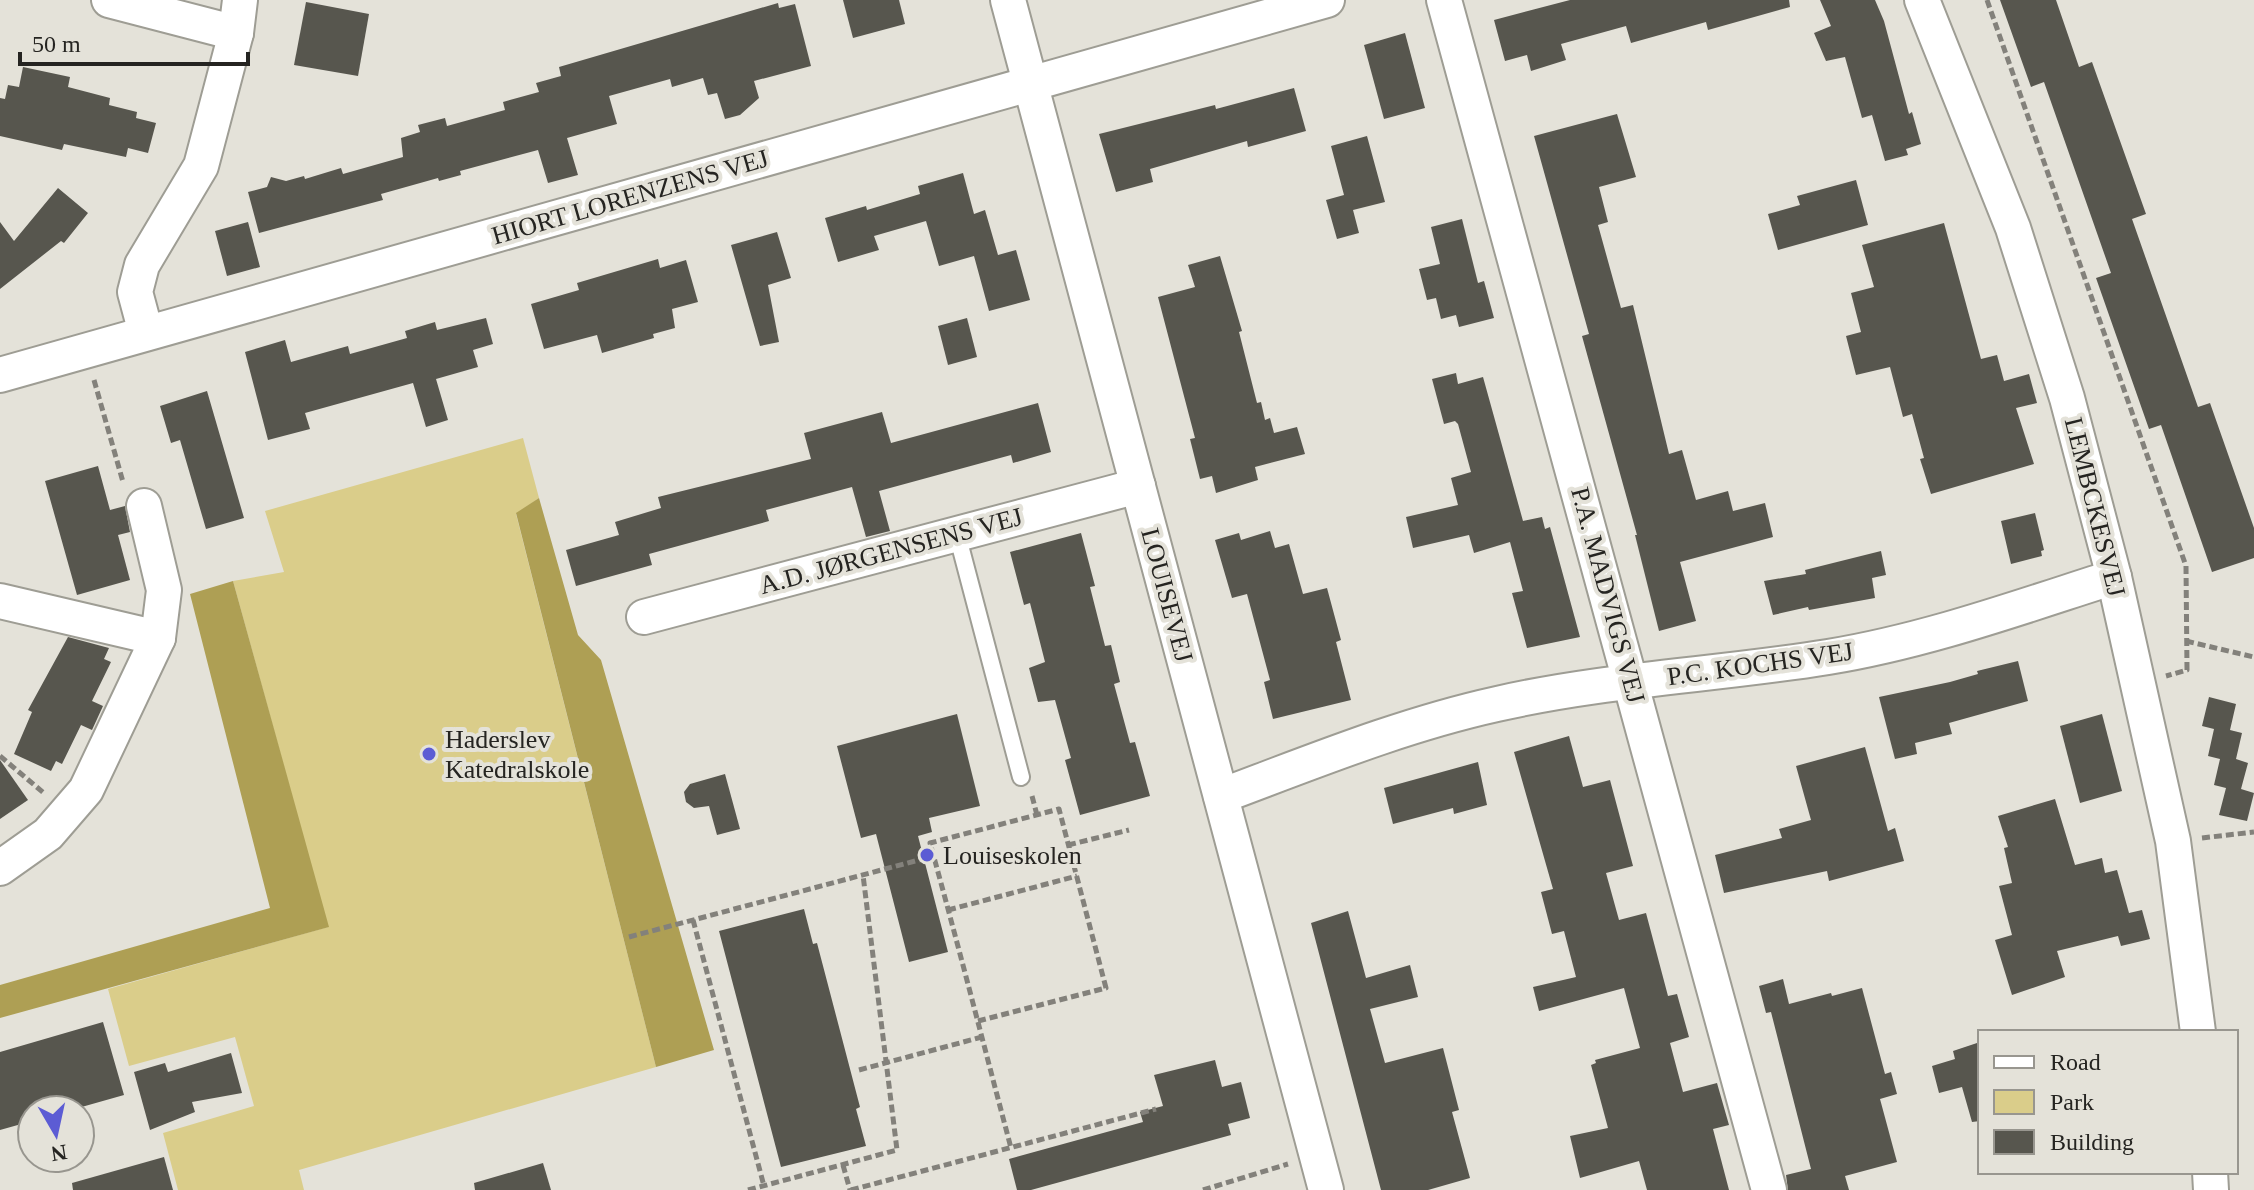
<svg xmlns="http://www.w3.org/2000/svg" width="2254" height="1190" font-family="'Times New Roman',serif">
<style>
.green{fill:#dacd8a}
.forest{fill:#ae9f54}
.building{fill:#57564e}
.lines{fill:none;stroke-linecap:round;stroke-linejoin:round}
.service-casing{stroke:#9e9d94;stroke-width:20}
.minor-casing{stroke:#9e9d94;stroke-width:38}
.path{stroke:#83817b;stroke-width:5;stroke-dasharray:8 4;stroke-linecap:butt}
.service{stroke:#fff;stroke-width:16}
.minor{stroke:#fff;stroke-width:34}
.poi-dot{fill:#5c5cd4;stroke:#e4e2d9;stroke-width:3}
.labels{text-anchor:middle;dominant-baseline:central;stroke-width:8;stroke-linejoin:round;paint-order:stroke}
.street-label{font-size:26px;fill:#252421;stroke:#e4e2d9}
.poi-label{font-size:26px;fill:#252421;stroke:#e4e2d9;text-anchor:start}
</style>
<rect width="100%" height="100%" fill="#e4e2d9"/>
<!-- green -->
<polygon class="green" points="523,438 539,498 516,514 656,1067 299,1170 304,1190 178,1190 163,1133 254,1106 235,1037 129,1066 108,989 328,927 233,581 284,572 265,511"/>
<!-- forest -->
<g class="forest">
<polygon points="539,498 578,635 601,660 714,1050 656,1067 516,513"/>
<polygon points="233,581 329,927 0,1018 0,985 270,908 190,594"/>
</g>
<!-- building -->
<g class="building">
<polygon points="843,0 899,0 905,24 853,38"/>
<polygon points="1570,0 1789,0 1790,7 1708,30 1706,22 1631,43 1626,26 1561,44 1566,60 1531,71 1527,55 1505,61 1494,20"/>
<polygon points="1820,0 1875,0 1884,21 1909,114 1912,112 1921,144 1906,149 1908,155 1885,161 1872,115 1862,118 1845,57 1826,61 1814,33 1831,26"/>
<polygon points="2000,0 2056,0 2079,67 2092,62 2146,214 2132,219 2198,407 2210,403 2254,528 2254,558 2212,572 2161,425 2149,429 2096,278 2111,273 2044,82 2031,87"/>
<polygon points="306,2 369,14 358,76 294,65"/>
<polygon points="778,3 779,8 795,4 811,66 754,81 759,98 740,115 725,119 717,93 708,95 703,78 672,87 670,79 609,96 617,124 567,138 578,175 548,183 538,150 460,171 461,175 439,181 438,178 381,194 383,200 259,233 248,192 267,187 271,177 286,181 304,176 305,179 341,168 343,174 403,157 401,138 420,132 418,125 445,118 447,126 505,110 503,102 539,92 536,83 561,76 559,67"/>
<polygon points="1405,33 1425,108 1384,119 1364,45"/>
<polygon points="23,67 70,77 68,87 110,98 109,105 137,112 136,118 156,123 148,153 128,148 126,157 64,144 62,150 0,136 0,98 5,99 8,85 19,87"/>
<polygon points="1294,88 1306,131 1248,147 1247,141 1150,169 1153,182 1116,192 1099,134 1215,105 1216,109"/>
<polygon points="1617,114 1636,177 1599,187 1608,222 1598,225 1621,308 1633,305 1669,454 1682,450 1696,500 1728,491 1733,511 1765,503 1773,537 1680,562 1696,621 1659,631 1635,535 1637,535 1582,336 1589,334 1534,136"/>
<polygon points="1367,136 1385,202 1353,210 1359,233 1337,239 1326,200 1344,195 1331,146"/>
<polygon points="963,173 974,214 985,210 998,255 1016,250 1030,300 989,311 974,256 939,266 926,221 874,236 879,250 838,262 825,218 866,206 867,210 920,194 918,186"/>
<polygon points="1856,180 1868,225 1778,250 1768,214 1800,205 1797,196"/>
<polygon points="58,188 88,213 64,243 61,241 0,289 0,222 14,241"/>
<polygon points="1462,219 1478,283 1484,281 1494,318 1459,327 1456,315 1441,319 1436,298 1427,300 1419,269 1440,264 1431,227"/>
<polygon points="248,222 260,267 227,276 215,231"/>
<polygon points="1944,223 1981,359 1997,355 2004,381 2029,374 2037,403 2016,408 2034,464 1931,494 1920,459 1924,458 1912,414 1903,417 1890,367 1856,375 1846,336 1861,332 1851,293 1874,287 1862,245"/>
<polygon points="777,232 791,278 768,285 779,342 760,346 731,245"/>
<polygon points="1220,256 1242,331 1239,332 1257,403 1261,402 1265,420 1270,418 1274,433 1297,427 1305,454 1255,467 1258,480 1216,493 1212,476 1200,479 1190,439 1195,438 1158,297 1195,287 1188,265"/>
<polygon points="658,259 660,268 686,260 698,302 672,309 675,328 653,334 654,338 602,353 597,335 544,349 531,304 579,290 577,283"/>
<polygon points="486,318 493,344 473,350 478,367 436,379 448,420 426,427 413,383 305,413 310,429 268,440 245,352 285,340 291,362 348,346 350,354 407,338 405,331 435,322 437,330"/>
<polygon points="967,318 977,357 948,365 938,326"/>
<polygon points="1456,373 1458,384 1483,377 1523,521 1542,517 1545,529 1550,527 1580,637 1527,648 1512,593 1523,591 1510,542 1474,553 1469,535 1413,548 1406,517 1458,505 1451,478 1471,472 1458,424 1455,421 1444,424 1432,379"/>
<polygon points="207,391 244,518 206,529 180,440 171,443 160,406"/>
<polygon points="1038,403 1051,452 1013,463 1011,455 879,491 890,531 866,537 852,487 766,510 769,521 649,554 652,565 576,586 566,550 619,535 615,522 661,508 658,497 811,459 804,433 882,412 891,443"/>
<polygon points="98,466 110,510 125,506 130,532 118,535 130,580 77,595 45,481"/>
<polygon points="2035,513 2044,550 2041,551 2042,556 2011,564 2001,521"/>
<polygon points="1270,531 1275,548 1289,544 1303,594 1327,588 1341,640 1336,642 1351,700 1273,719 1264,682 1270,680 1247,594 1232,598 1215,540 1239,533 1241,540"/>
<polygon points="1081,533 1095,586 1090,587 1105,646 1111,645 1120,682 1114,684 1130,743 1135,742 1150,796 1080,815 1065,760 1071,758 1055,700 1038,702 1029,668 1045,662 1030,603 1024,605 1010,552"/>
<polygon points="1881,551 1886,575 1872,578 1875,598 1809,610 1808,607 1773,615 1764,581 1806,574 1805,570"/>
<polygon points="68,637 109,648 104,659 111,662 92,701 103,706 92,730 81,725 62,764 56,761 51,771 14,754 32,712 28,710"/>
<polygon points="2018,661 2028,701 1949,723 1952,734 1915,743 1917,754 1895,759 1879,697 1950,682 1978,674 1977,671"/>
<polygon points="2209,697 2236,704 2230,730 2242,733 2236,759 2248,763 2241,789 2254,793 2247,821 2219,815 2226,788 2214,785 2220,759 2208,756 2214,729 2202,726"/>
<polygon points="957,714 980,806 929,818 932,832 918,836 948,952 909,962 876,834 861,838 837,746"/>
<polygon points="2102,714 2122,791 2080,803 2060,726"/>
<polygon points="1569,736 1583,787 1610,780 1633,866 1606,873 1619,920 1646,913 1668,996 1677,994 1689,1037 1670,1043 1683,1092 1717,1083 1729,1125 1713,1129 1729,1190 1647,1190 1639,1161 1580,1178 1570,1136 1608,1128 1591,1065 1596,1063 1595,1060 1640,1048 1624,988 1539,1011 1533,987 1576,977 1564,931 1552,934 1541,892 1553,889 1514,752"/>
<polygon points="1865,747 1888,831 1895,828 1904,861 1829,881 1827,871 1724,893 1715,855 1782,838 1779,829 1811,820 1796,766"/>
<polygon points="0,760 28,800 0,819"/>
<polygon points="1478,762 1487,805 1454,814 1453,808 1393,824 1384,788"/>
<polygon points="725,774 740,829 717,835 709,806 694,808 686,802 684,792 690,784"/>
<polygon points="2055,799 2075,865 2102,858 2105,873 2117,870 2129,913 2142,910 2150,939 2121,946 2118,936 2057,951 2065,977 2012,995 1995,940 2012,935 1999,886 2012,883 2004,848 2008,847 1998,816"/>
<polygon points="804,909 813,944 817,943 860,1107 856,1109 866,1146 781,1167 719,931"/>
<polygon points="1348,911 1366,978 1410,965 1418,997 1370,1009 1385,1063 1443,1048 1459,1110 1452,1112 1470,1178 1428,1190 1381,1190 1311,923"/>
<polygon points="1783,979 1789,1004 1831,993 1832,996 1862,988 1885,1074 1891,1072 1897,1094 1880,1099 1897,1162 1845,1176 1849,1190 1788,1190 1786,1175 1811,1169 1771,1012 1766,1013 1759,986"/>
<polygon points="103,1022 124,1095 71,1110 32,1110 32,1121 0,1130 0,1052"/>
<polygon points="1980,1042 1980,1121 1972,1122 1962,1087 1939,1093 1932,1066 1955,1059 1953,1051"/>
<polygon points="231,1053 242,1093 192,1102 195,1112 150,1130 134,1072 165,1063 168,1072"/>
<polygon points="1215,1060 1222,1087 1241,1082 1250,1118 1228,1124 1231,1135 1031,1190 1017,1190 1009,1159 1143,1122 1140,1112 1163,1106 1154,1075"/>
<polygon points="164,1157 173,1190 73,1190 72,1183"/>
<polygon points="543,1163 551,1190 475,1190 474,1183"/>
</g>
<g class="lines">
<!-- service casing -->
<g class="service-casing">
<polyline id="service" points="957,534 1021,777"/>
</g>
<!-- minor casing -->
<g class="minor-casing">
<g id="minor">
<polyline points="109,0 236,33"/>
<polyline points="1008,0 1326,1190"/>
<polyline points="1444,0 1769,1190"/>
<polyline points="1922,0 2013,228 2067,398 2114,577 2173,841 2198,1032"/>
<polyline points="146,333 135,292 142,265 201,166 236,33 240,0"/>
<polyline points="0,375 1327,0"/>
<polyline points="0,601 158,638"/>
<polyline points="644,617 1138,486"/>
<path d="M1221 796C1312 762 1402 725 1497 704 1606 679 1718 675 1828 657 1926 641 2020 607 2114 577"/>
<polyline points="0,868 48,834 86,790 158,638 164,590 144,506"/>
<polyline points="2210,1172 2211,1190"/>
</g>
</g>
<!-- path -->
<g class="path">
<polyline points="1987,0 2186,566 2187,670 2166,676"/>
<polyline points="94,380 123,482"/>
<polyline points="2186,641 2254,657"/>
<polyline points="0,756 45,794"/>
<polyline points="1032,796 1037,815"/>
<polyline points="2202,838 2254,832"/>
<polyline points="1068,845 1129,830"/>
<polyline points="948,910 1077,876"/>
<polyline points="693,920 764,1186"/>
<polyline points="629,937 934,856"/>
<path d="M978 1021 1106 988 1059 809 930 843C958 944 984 1046 1011 1148"/>
<polyline points="859,1070 982,1037"/>
<polyline points="843,1165 850,1190"/>
<polyline points="748,1190 897,1150 863,875"/>
<polyline points="851,1190 1156,1109"/>
<polyline points="1203,1190 1288,1164"/>
</g>
<!-- service -->
<use href="#service" class="service"/>
<!-- minor -->
<use href="#minor" class="minor"/>
</g>
<!-- markers -->
<g class="poi-dot">
<circle cx="429" cy="754" r="8"/>
<circle cx="927" cy="855" r="8"/>
</g>
<g class="labels">
<!-- street labels -->
<g class="street-label">
<text transform="translate(630 197) rotate(-16)">HIORT LORENZENS VEJ</text>
<text transform="translate(2095 507) rotate(76)">LEMBCKESVEJ</text>
<text transform="translate(891 551) rotate(-15)">A.D. JØRGENSENS VEJ</text>
<text transform="translate(1167 595) rotate(75)">LOUISEVEJ</text>
<text transform="translate(1608 595) rotate(75)">P.A. MADVIGS VEJ</text>
<text transform="translate(1760 664) rotate(-8)">P.C. KOCHS VEJ</text>
</g>
<!-- poi labels -->
<g class="poi-label">
<text x="445" y="739">Haderslev<tspan x="445" dy="30">Katedralskole</tspan></text>
<text x="943" y="855">Louiseskolen</text>
</g>
</g>
<!-- legend -->
<rect x="1978" y="1030" width="260" height="144" fill="#e4e2d9" stroke="#98968f" stroke-width="2"/>
<rect x="1994" y="1056" width="40" height="12" fill="#ffffff" stroke="#98968f" stroke-width="2"/>
<text x="2050" y="1070" font-size="24" fill="#252421">Road</text>
<rect x="1994" y="1090" width="40" height="24" fill="#dacd8a" stroke="#98968f" stroke-width="2"/>
<text x="2050" y="1110" font-size="24" fill="#252421">Park</text>
<rect x="1994" y="1130" width="40" height="24" fill="#57564e" stroke="#98968f" stroke-width="2"/>
<text x="2050" y="1150" font-size="24" fill="#252421">Building</text>
<!-- north arrow -->
<g transform="translate(56 1134) rotate(171)"><circle r="38" fill="#e4e2d9" stroke="#98968f" stroke-width="2"/>
<path d="M0-6L14 30L0 20L-14 30Z" fill="#5c5cd4"/>
<text y="-12" font-size="22" font-weight="bold" text-anchor="middle" fill="#252421">N</text>
</g>
<!-- scale -->
<path d="M20 52v12h228v-12" fill="none" stroke="#252421" stroke-width="4"/>
<text x="32" y="52" font-size="24" fill="#252421" stroke="#e4e2d9" stroke-width="6" paint-order="stroke">50 m</text>
</svg>
